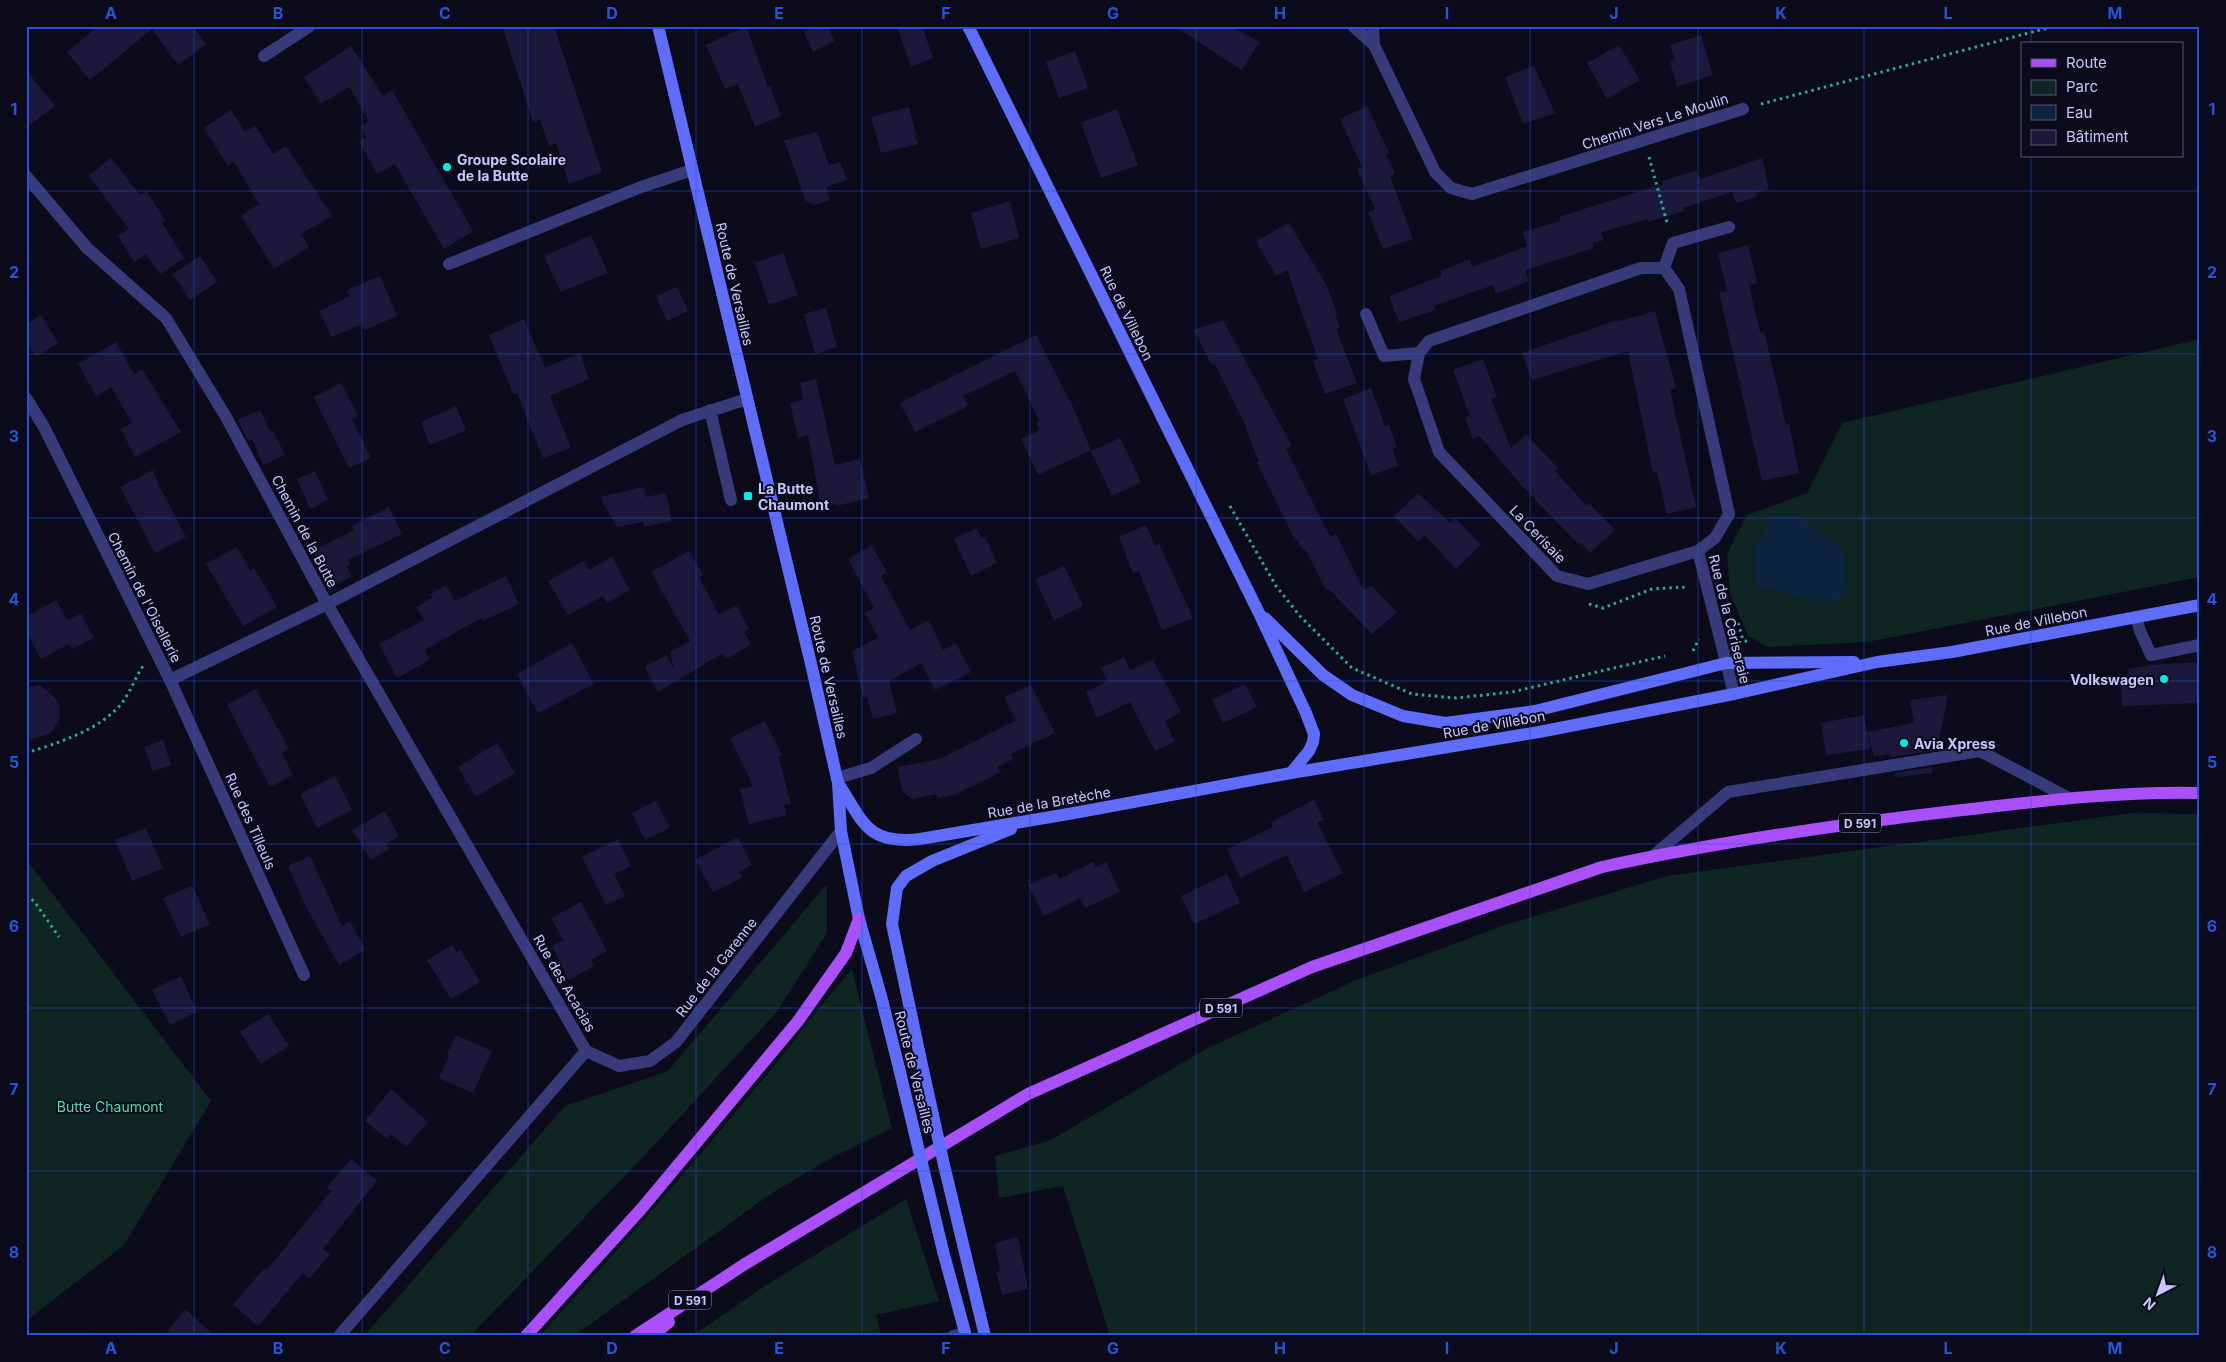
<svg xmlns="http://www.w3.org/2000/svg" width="2226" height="1362" font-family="Inter,sans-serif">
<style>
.green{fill:#0e2522}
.water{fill:#0c243e}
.building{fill:#1b183b}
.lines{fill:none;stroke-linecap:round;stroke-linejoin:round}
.path{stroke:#2faa95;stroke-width:3;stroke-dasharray:2.5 4;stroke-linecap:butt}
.lane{stroke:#373b79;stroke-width:12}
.street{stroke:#373b79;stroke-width:12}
.secondary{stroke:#5f6cfc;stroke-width:12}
.primary{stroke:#aa50fb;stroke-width:12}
.secondary-bridge{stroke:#5f6cfc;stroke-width:12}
.grid{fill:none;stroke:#2654da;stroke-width:1;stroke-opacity:0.55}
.poi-dot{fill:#05ebea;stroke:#0c0b1b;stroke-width:2}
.labels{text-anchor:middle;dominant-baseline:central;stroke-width:4;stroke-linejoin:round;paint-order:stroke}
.shield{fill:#0c0b1b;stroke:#8f8eba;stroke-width:1}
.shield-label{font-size:12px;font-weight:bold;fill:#c7c6fe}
.street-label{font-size:14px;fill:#c7c6fe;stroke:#0c0b1b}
.poi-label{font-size:14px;font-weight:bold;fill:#c7c6fe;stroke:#0c0b1b;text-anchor:start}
.park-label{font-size:14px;fill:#55dbac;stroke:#0c0b1b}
.neatline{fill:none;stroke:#2654da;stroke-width:2}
.grid-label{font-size:16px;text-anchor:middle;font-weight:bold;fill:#2654da}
</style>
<rect width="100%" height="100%" fill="#0c0b1b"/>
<!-- green -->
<g class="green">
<polygon points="2200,339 2200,577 1867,642 1768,647 1748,636 1730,593 1727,554 1747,515 1807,493 1842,423"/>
<polygon points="2132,813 2200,814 2200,1336 1110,1336 1063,1186 999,1198 995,1156 1051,1140 1206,1049 1354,981 1502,926 1667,876"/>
<polygon points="26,859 211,1101 124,1245 26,1321"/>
<polygon points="827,884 827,933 776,1013 644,1156 470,1336 364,1336 565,1106 668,1071"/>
<path d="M852 969 892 1128 831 1158 772 1193 574 1336H539C618 1251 695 1162 769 1072 797 1038 822 1002 852 969Z"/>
<polygon points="906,1199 939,1301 876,1315 881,1336 692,1336 771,1282"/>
</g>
<!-- water -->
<polygon class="water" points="1772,516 1799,516 1844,551 1847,591 1835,602 1803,599 1756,585 1754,549"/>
<!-- building -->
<g class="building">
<polygon points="98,26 193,26 206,44 178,65 152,29 90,80 67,52"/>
<polygon points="502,26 554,26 602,172 569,184 556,143 549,146 540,120 533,122"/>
<polygon points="746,26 768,87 770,86 781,116 755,127 738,84 725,89 706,45"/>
<polygon points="816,26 828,26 834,41 813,52 804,32"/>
<polygon points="897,26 922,26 933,58 911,67"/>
<polygon points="1174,26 1231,26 1259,42 1242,70"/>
<polygon points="1701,35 1713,75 1677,87 1670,61 1675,60 1670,45"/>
<polygon points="1619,45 1640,80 1607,99 1587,63"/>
<polygon points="351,46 383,96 392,90 473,231 444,249 395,164 377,174 359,141 366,137 361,126 369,121 349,87 321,104 304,77"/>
<polygon points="1075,51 1088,88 1059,98 1046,62"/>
<polygon points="1534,66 1555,113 1523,124 1505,77"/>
<polygon points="26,70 55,106 26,128"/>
<polygon points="1367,106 1389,153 1386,155 1395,173 1390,176 1413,239 1383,249 1368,212 1375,209 1357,169 1362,167 1340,119"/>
<polygon points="909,107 918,144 881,153 871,117"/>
<polygon points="1117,109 1138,165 1101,178 1081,123"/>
<polygon points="231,110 245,132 255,125 273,154 286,146 332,216 301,234 309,247 274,269 241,216 259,204 234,162 228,166 204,128"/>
<polygon points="817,132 829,165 840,162 847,180 826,187 830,200 815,205 806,201 784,140"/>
<polygon points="111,158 140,195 147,191 165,221 162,223 184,258 160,274 146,254 134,262 118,236 129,229 89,176"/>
<polygon points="1762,158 1769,189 1756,193 1757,197 1736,203 1732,192 1683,208 1684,211 1648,222 1648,219 1601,232 1604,240 1593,243 1594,248 1525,270 1529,281 1496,294 1493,285 1434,306 1435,310 1399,322 1389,296 1442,276 1440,271 1470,259 1472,267 1527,246 1523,232 1560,221 1559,217 1663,184 1662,181 1695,171 1701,179"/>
<polygon points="1010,201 1019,238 981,249 971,213"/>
<polygon points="1289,223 1327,286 1337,313 1335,314 1340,327 1336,329 1357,383 1325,394 1313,361 1318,359 1287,270 1276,276 1256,241"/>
<polygon points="591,235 608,273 561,292 544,256"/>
<polygon points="1748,245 1757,283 1749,285 1760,332 1764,331 1786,425 1789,424 1799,473 1762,481 1719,292 1727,291 1718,253"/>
<polygon points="783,253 798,295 769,305 755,263"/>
<polygon points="200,256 217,282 190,300 173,274"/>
<polygon points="380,276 397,316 365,330 362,324 332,337 319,311 350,296 347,290"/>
<polygon points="677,287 688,311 667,321 656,296"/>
<polygon points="826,308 837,347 815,354 804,314"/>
<polygon points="1655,311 1676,388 1670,390 1696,507 1667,514 1657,472 1653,473 1628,351 1532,380 1522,353 1617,320 1617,322"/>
<polygon points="41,315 58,343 36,357 26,342 26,325"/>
<polygon points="524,319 545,368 580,353 589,379 550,396 571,448 543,458 517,393 513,394 489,335"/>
<polygon points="1223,320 1292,446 1286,449 1330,537 1336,534 1364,591 1371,585 1397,612 1372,634 1329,589 1326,590 1305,549 1303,550 1297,539 1295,540 1257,463 1259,462 1246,429 1247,428 1215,364 1212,366 1194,330"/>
<polygon points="1036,335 1072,405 1091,450 1038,475 1021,439 1040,430 1036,422 1039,420 1015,371 963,396 968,406 915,432 900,403"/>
<polygon points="116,342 134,374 142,369 181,432 135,457 121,429 132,423 111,387 96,396 78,364"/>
<polygon points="1483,359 1497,397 1491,399 1511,448 1526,434 1558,468 1555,471 1586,505 1589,503 1615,530 1590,553 1580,542 1578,544 1521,485 1480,436 1473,439 1465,417 1470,416 1453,370"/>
<polygon points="816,379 835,465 860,459 869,498 836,506 836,504 821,507 808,435 798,438 790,403 803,400 800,383"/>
<polygon points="341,383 358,416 352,419 371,458 349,468 314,397"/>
<polygon points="1371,388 1385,426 1389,425 1397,447 1392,449 1398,466 1371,475 1343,399"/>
<polygon points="456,406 466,430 430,445 421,422"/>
<polygon points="260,410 270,431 273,431 285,455 263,465 252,439 248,441 238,420"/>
<polygon points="1120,438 1141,482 1112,496 1091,451"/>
<polygon points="153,470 159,486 186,537 155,553 120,487"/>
<polygon points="315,471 328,500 310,509 297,479"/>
<polygon points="644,487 646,497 666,493 672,521 644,527 643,522 617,527 600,497"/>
<polygon points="1418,493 1450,523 1455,518 1481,545 1456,569 1425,535 1418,542 1394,516"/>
<polygon points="389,507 402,534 348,560 350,564 347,566 352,576 332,587 312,551 354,530 352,526"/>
<polygon points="1146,525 1155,546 1159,544 1193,618 1162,630 1139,571 1133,573 1119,537"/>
<polygon points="976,528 982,539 985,537 997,563 971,576 954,539"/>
<polygon points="872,545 887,573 881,576 910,630 929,620 943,650 956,643 971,672 935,690 921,663 889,681 897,713 873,719 867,697 863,698 852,651 878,638 865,613 874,608 848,559"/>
<polygon points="237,547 250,570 254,568 277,607 243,626 206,564"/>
<polygon points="689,551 703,575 699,577 719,615 736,605 749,629 744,632 751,645 726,659 723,653 658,692 645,667 666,655 674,669 670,652 690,641 651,572"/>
<polygon points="612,557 630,590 607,603 603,596 568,615 548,581 584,561 589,570"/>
<polygon points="1064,566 1083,606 1054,620 1035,579"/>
<polygon points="506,576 519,604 482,621 481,618 425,650 430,660 397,678 379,644 424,620 416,607 432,598 431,594 446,585 455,601"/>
<polygon points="56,600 67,620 81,614 94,638 72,649 69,644 41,659 26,631 26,617"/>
<polygon points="572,643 594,684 538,713 517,674"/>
<polygon points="1124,657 1130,670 1153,660 1181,712 1165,721 1175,742 1155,751 1130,702 1097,718 1086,692 1107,681 1101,668"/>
<polygon points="2200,662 2200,703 2122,706 2121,677 2129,677 2128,669 2151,665"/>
<polygon points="1245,684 1257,707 1223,723 1212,700"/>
<polygon points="40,685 56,699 59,705 60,719 51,733 26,741 26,688"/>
<polygon points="1031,685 1055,733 1011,754 1013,759 997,767 1001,772 954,795 937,798 937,794 912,799 902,791 898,767 940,759 1016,720 1004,697"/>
<polygon points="256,689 289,749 282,753 293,775 270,787 227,705"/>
<polygon points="1948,695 1937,750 1891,757 1890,754 1874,757 1867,732 1914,723 1910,700"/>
<polygon points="1864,715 1870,749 1826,755 1821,723"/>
<polygon points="765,721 782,755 779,757 791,804 784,805 786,815 749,824 740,789 753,786 730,738"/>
<polygon points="163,740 171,765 153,771 144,747"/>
<polygon points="497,743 515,773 476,797 458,767"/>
<polygon points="1933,767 1932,773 1895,777 1895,773"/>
<polygon points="335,776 352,810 317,828 300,794"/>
<polygon points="1314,800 1324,820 1317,822 1343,873 1304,892 1287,855 1240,878 1227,849 1273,827 1271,822"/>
<polygon points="656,801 670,828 645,840 632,813"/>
<polygon points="385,811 399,836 386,844 389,849 371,860 352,830"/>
<polygon points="146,828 163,868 132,881 115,840"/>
<polygon points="738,837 752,865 740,871 742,878 713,892 695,860"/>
<polygon points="618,839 631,866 614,874 625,896 606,905 582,857"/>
<polygon points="310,856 342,926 350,921 365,950 339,965 305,905 288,866"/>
<polygon points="1093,862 1096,867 1106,862 1120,892 1085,908 1080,898 1044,916 1028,885 1056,873 1059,879"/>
<polygon points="1227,874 1240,903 1194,924 1181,896"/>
<polygon points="192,886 210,924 181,937 163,898"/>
<polygon points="581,902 607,951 591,960 594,966 569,980 552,946 563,940 551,918"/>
<polygon points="452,945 457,952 461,950 480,982 451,999 427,960"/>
<polygon points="181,976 197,1012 170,1025 152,990"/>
<polygon points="268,1014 289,1046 261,1064 240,1032"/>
<polygon points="456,1035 492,1051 473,1093 439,1078 449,1056 447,1054"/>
<polygon points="391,1089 428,1122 406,1147 391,1134 387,1139 365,1121"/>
<polygon points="351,1159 377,1181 323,1249 330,1254 309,1279 303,1273 258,1326 233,1305 264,1268 267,1270 331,1191 327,1187"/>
<polygon points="1018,1237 1028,1289 1002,1295 996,1272 1000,1271 995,1243"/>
<polygon points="185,1309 215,1336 164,1336"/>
</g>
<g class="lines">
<!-- path -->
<g class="path">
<polyline points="1761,104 2055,26"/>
<polyline points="1649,157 1668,226"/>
<polyline points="1230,506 1276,586 1300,616 1352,668 1412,694 1456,698 1512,692 1665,656"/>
<polyline points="1589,604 1603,608 1652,589 1683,587 1687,591"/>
<polyline points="1738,623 1743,640 1748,642"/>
<polyline points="1693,651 1699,639"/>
<path d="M26 753C58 743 100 730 122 703 131 691 135 678 143 666"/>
<polyline points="26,896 34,901 59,937"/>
</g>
<!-- lane -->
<g class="lane">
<polyline points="449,264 641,187 692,170"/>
<polyline points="710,410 731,500"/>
<polyline points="2136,617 2140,631 2151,655 2200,645"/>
<polyline points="837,778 871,768 916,739"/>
<polyline points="1653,856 1728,792 1980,751 2069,798"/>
<polyline points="953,1336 965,1333"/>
</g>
<!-- street -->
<g class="street">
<polyline points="1353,26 1374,45 1435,172 1451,188 1472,194 1743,109"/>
<polyline points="1373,26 1374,45"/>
<polyline points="264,56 310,26"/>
<polyline points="26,176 87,248 166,318 226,417 327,604 586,1051"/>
<polygon points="1641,268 1664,268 1679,289 1729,514 1715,538 1698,551 1588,584 1557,576 1439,452 1414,379 1419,353 1429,341"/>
<polyline points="1664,268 1673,243 1729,227"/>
<polyline points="1366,314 1384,356 1419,353"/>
<polyline points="26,398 44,427 170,680 327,604 682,420 747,399"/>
<polyline points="1698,551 1734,694"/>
<polyline points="170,680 304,975"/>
<polyline points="586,1051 619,1066 650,1061 676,1042 841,831"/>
<polyline points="339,1336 586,1051"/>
</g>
<!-- secondary -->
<g class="secondary">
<polyline points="658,26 812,668 838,783 841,831 859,919 881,996 899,1068"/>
<polyline points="968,26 1259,613 1306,713 1314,734 1313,742 1309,751 1291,773"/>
<polyline points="1265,618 1323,675 1352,695 1403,716 1445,723 1535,711 1726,663 1854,662"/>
<path d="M838 783C864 823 867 845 920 839L1074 813 1291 773 1539 732 1734 694 1877 662 1952 652 2200 605"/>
<polyline points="920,1056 892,924 897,888 906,876 932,861 1011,829"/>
<polyline points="944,1165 985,1336"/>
<polyline points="943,1251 966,1336"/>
</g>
<!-- primary -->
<g class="primary">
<polyline points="526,1336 642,1208 798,1021 846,953 859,919"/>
<path d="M635 1336 745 1264 1028 1094 1312 967 1602 867C1721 841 1842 824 1962 810 2041 801 2120 791 2200 793"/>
<polyline points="652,1336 669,1322"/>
</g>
<!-- secondary-bridge -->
<g class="secondary-bridge">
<polyline points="920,1056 944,1165"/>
<polyline points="899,1068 943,1251"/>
</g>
</g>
<!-- grid -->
<path class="grid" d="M194 26V1336M362 26V1336M528 26V1336M696 26V1336M862 26V1336M1030 26V1336M1196 26V1336M1364 26V1336M1530 26V1336M1698 26V1336M1864 26V1336M2031 26V44M2031 156V1336M26 191H2200M26 354H2200M26 518H2200M26 681H2200M26 844H2200M26 1008H2200M26 1171H2200"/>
<!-- markers -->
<g class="poi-dot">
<circle cx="447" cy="167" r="5"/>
<rect x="743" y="491" width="10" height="10" rx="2.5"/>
<circle cx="2164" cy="679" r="5"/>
<circle cx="1904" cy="743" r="5"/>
</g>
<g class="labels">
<!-- shield labels -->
<g class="shield">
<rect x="1839" y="813.5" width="42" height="19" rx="4"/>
<rect x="1200" y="998.5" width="42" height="19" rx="4"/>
<rect x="669" y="1290.5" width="42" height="19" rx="4"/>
</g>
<g class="shield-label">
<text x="1860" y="823">D 591</text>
<text x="1221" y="1008">D 591</text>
<text x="690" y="1300">D 591</text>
</g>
<!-- street labels -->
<g class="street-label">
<text transform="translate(1655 121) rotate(-18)">Chemin Vers Le Moulin</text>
<text transform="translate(735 284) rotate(77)">Route de Versailles</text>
<text transform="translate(1127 313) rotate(64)">Rue de Villebon</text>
<text transform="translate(305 531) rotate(62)">Chemin de la Butte</text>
<text transform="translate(1538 534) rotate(46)">La Cerisaie</text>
<text transform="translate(145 597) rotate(63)">Chemin de l'Oisellerie</text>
<text transform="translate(1730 619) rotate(76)">Rue de la Ceriseraie</text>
<text transform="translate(2036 621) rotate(-11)">Rue de Villebon</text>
<text transform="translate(829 677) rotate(77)">Route de Versailles</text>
<text transform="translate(1494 724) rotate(-10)">Rue de Villebon</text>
<text transform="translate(1049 802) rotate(-10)">Rue de la Bretèche</text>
<text transform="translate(251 821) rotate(66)">Rue des Tilleuls</text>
<text transform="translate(716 967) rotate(-52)">Rue de la Garenne</text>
<text transform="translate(565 983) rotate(60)">Rue des Acacias</text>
<text transform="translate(915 1072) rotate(76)">Route de Versailles</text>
</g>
<!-- poi labels -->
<g class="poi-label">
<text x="457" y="159">Groupe Scolaire<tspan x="457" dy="16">de la Butte</tspan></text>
<text x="758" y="488">La Butte<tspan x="758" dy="16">Chaumont</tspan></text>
<text x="2154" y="679" text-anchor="end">Volkswagen</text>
<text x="1914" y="743">Avia Xpress</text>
</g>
<!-- park labels -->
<g class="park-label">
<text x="110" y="1106">Butte Chaumont</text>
</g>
</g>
<!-- border -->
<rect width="2226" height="1362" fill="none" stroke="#0c0b1b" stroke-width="55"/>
<!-- legend -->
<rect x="2021" y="42" width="162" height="115" fill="#0c0b1b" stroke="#575676"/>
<rect x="2031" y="59" width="25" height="8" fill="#aa50fb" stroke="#575676"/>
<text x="2066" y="68" font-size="15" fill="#c7c6fe">Route</text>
<rect x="2031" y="80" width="25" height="15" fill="#0e2522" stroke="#575676"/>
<text x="2066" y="92" font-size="15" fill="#c7c6fe">Parc</text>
<rect x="2031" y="105" width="25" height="15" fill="#0c243e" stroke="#575676"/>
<text x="2066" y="118" font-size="15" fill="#c7c6fe">Eau</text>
<rect x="2031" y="130" width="25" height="15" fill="#1b183b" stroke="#575676"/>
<text x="2066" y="142" font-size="15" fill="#c7c6fe">Bâtiment</text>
<!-- north arrow -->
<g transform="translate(2158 1294) rotate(221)" stroke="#0c0b1b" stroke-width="4" paint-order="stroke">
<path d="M0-4L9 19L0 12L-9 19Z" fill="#c7c6fe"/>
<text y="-8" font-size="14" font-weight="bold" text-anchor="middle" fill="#c7c6fe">N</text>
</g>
<rect x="28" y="28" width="2170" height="1306" class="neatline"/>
<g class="grid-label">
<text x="111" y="19">A</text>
<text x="278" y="19">B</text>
<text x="445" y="19">C</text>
<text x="612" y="19">D</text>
<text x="779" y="19">E</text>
<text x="946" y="19">F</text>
<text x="1113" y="19">G</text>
<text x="1280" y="19">H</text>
<text x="1447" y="19">I</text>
<text x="1614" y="19">J</text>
<text x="1781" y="19">K</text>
<text x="1948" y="19">L</text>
<text x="2115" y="19">M</text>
<text x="14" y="115">1</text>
<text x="2212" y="115">1</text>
<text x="14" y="278">2</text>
<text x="2212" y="278">2</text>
<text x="14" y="442">3</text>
<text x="2212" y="442">3</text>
<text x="14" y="605">4</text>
<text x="2212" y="605">4</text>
<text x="14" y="768">5</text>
<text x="2212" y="768">5</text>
<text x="14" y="932">6</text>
<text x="2212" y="932">6</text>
<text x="14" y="1095">7</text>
<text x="2212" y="1095">7</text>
<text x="14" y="1258">8</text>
<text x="2212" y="1258">8</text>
<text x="111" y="1354">A</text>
<text x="278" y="1354">B</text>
<text x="445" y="1354">C</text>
<text x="612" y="1354">D</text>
<text x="779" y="1354">E</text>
<text x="946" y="1354">F</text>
<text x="1113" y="1354">G</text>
<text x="1280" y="1354">H</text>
<text x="1447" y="1354">I</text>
<text x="1614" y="1354">J</text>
<text x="1781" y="1354">K</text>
<text x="1948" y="1354">L</text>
<text x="2115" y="1354">M</text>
</g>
</svg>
